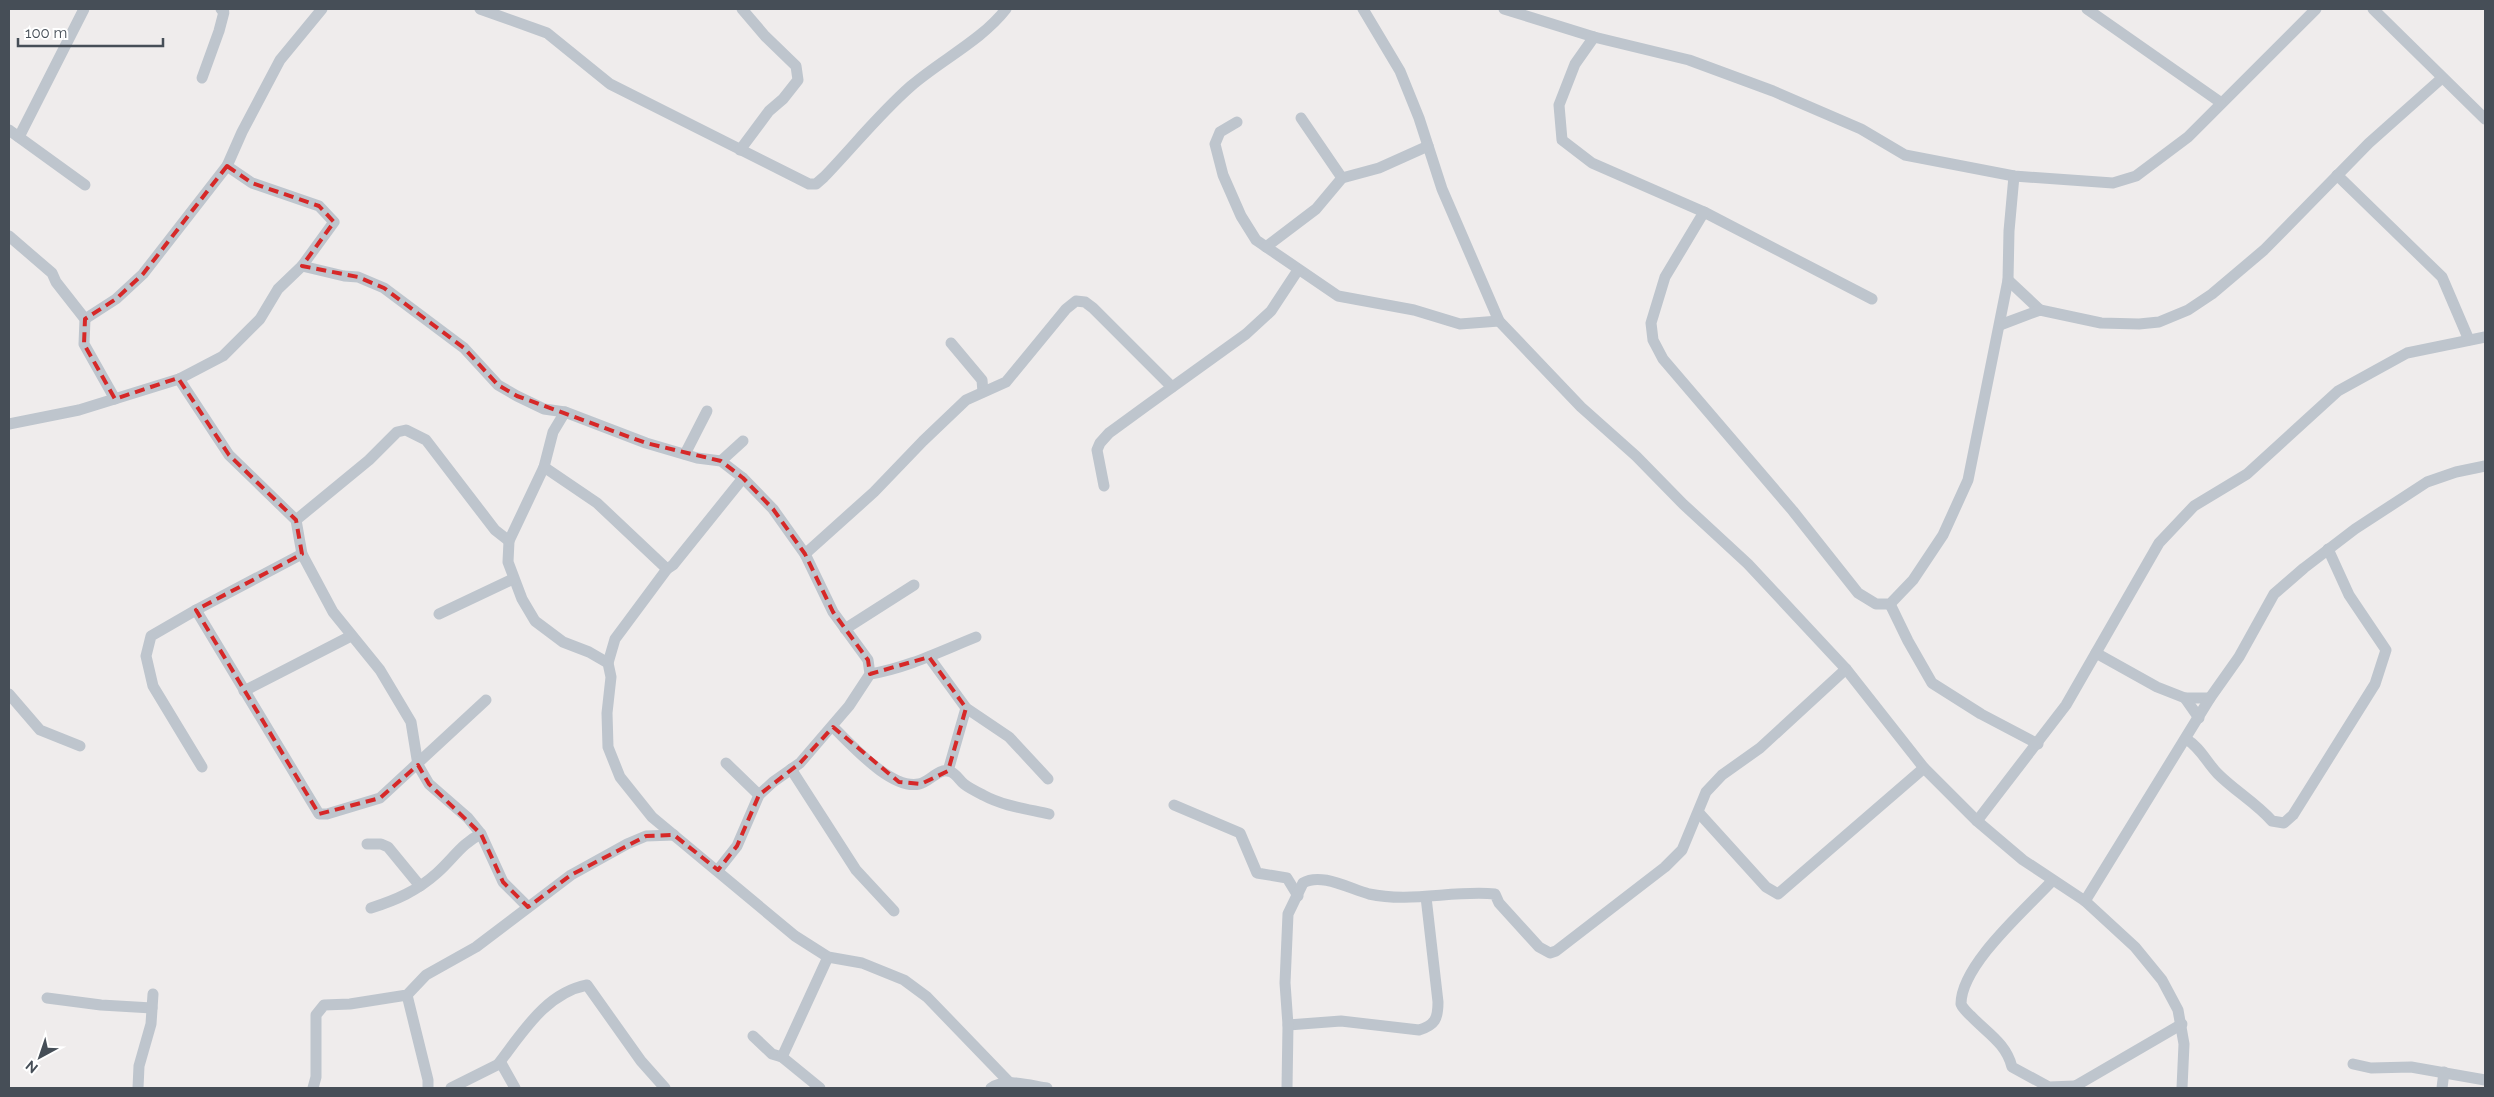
<svg xmlns="http://www.w3.org/2000/svg" width="2494" height="1097" font-family="Raleway,sans-serif">
<style>
.lines{fill:none;stroke-linecap:round;stroke-linejoin:round}
.minor{stroke:#bec5cd;stroke-width:11}
.marked{fill:none;stroke:#d62828;stroke-width:4;stroke-dasharray:10 6;stroke-linejoin:round}
</style>
<rect width="100%" height="100%" fill="#efecec"/>
<g class="lines">
<!-- minor -->
<g class="minor">
<path d="M480 9 547 33 610 84 809 184H816L824 177C853 147 879 114 911 86 941 60 982 40 1006 9"/>
<polyline points="1363,9 1400,71 1419,118 1442,189 1499,321 1581,407 1636,456 1683,504 1748,564 1846,669 1924,768 1977,821 2023,860 2085,901 2135,947 2162,980 2178,1010 2184,1044 2182,1088"/>
<polyline points="1504,9 1594,37 1689,60 1773,91 1861,129 1905,155 2014,176 2113,183 2136,176 2188,137 2316,9"/>
<polyline points="2087,9 2220,102"/>
<polyline points="2373,9 2485,119"/>
<polyline points="1594,37 1575,64 1559,105 1562,140 1592,163 1704,212 1872,299"/>
<polyline points="202,78 219,31 224,12 221,9"/>
<polyline points="1301,118 1342,178"/>
<polyline points="1237,122 1220,132 1215,144 1223,175 1241,216 1256,240 1338,296 1414,310 1460,324 1499,321"/>
<polyline points="9,130 85,185"/>
<polyline points="19,137 84,9"/>
<polyline points="740,150 769,111 783,99 798,80 796,66 765,36 742,9"/>
<polyline points="2337,175 2442,277 2469,340"/>
<polyline points="1704,212 1665,277 1651,323 1653,340 1663,359 1793,511 1858,593 1876,604 1890,604 1913,580 1943,535 1968,480 2008,280 2009,231 2014,176"/>
<polyline points="9,236 52,273 56,282 85,319 84,344 115,399"/>
<polyline points="1266,247 1316,209 1342,178 1379,168 1428,146"/>
<polyline points="302,266 344,276 358,277 384,288 464,348 498,385 517,396 544,409 565,412 646,443 697,458 721,461 743,478 773,509 805,554 833,612 868,660 870,674 849,706 800,763 773,782 759,795 737,846 718,870"/>
<polyline points="2008,280 2040,310"/>
<polyline points="85,319 116,299 143,274 227,166"/>
<polyline points="2000,325 2040,310 2101,323 2139,324 2159,322 2188,310 2212,294 2264,250 2369,143 2442,78"/>
<polyline points="951,343 982,380 983,392"/>
<polyline points="179,379 229,455 296,520 302,554 333,612 380,670 411,722 418,765 429,784 468,818 481,834 503,882 528,907"/>
<polyline points="565,412 553,432 544,467 509,541 508,562 522,599 535,621 563,642 589,652 608,663 611,677 607,713 608,747 620,777 652,817 795,936 828,957 862,963 904,980 927,997 1010,1083 1010,1088"/>
<polyline points="9,424 79,410 179,379 223,356 260,319 278,289 302,266 334,222 319,206 252,183 227,166 242,132 280,60 322,9"/>
<polyline points="685,454 707,411"/>
<polyline points="721,461 743,441"/>
<polyline points="544,467 597,503 667,569"/>
<polyline points="1104,486 1097,450 1100,443 1109,433 1146,406 1246,334 1271,311 1298,270"/>
<polyline points="296,520 369,460 397,432 406,430 426,440 495,530 509,541"/>
<polyline points="805,554 874,492 923,441 966,400 1006,382 1066,309 1076,301 1085,302 1093,308 1172,387"/>
<polyline points="1890,604 1908,641 1932,683 1981,714 2038,744"/>
<polyline points="196,610 319,814 327,814 380,798 486,700"/>
<polyline points="439,614 513,579"/>
<polyline points="845,629 914,585"/>
<polyline points="2096,653 2157,687 2185,698 2210,698"/>
<polyline points="929,657 966,708 1009,737 1048,779"/>
<polyline points="608,663 615,639 667,569 673,565 743,478"/>
<path d="M870 674C907 668 941 651 976 637"/>
<polyline points="244,691 351,636"/>
<polyline points="9,694 40,730 80,746"/>
<polyline points="2185,698 2199,718"/>
<path d="M833 727C852 745 891 790 919 784 930 782 938 768 949 771 956 773 959 780 964 784 969 788 977 792 983 795 1003 806 1027 809 1049 814"/>
<path d="M2186 739C2200 747 2207 763 2218 774 2235 791 2256 803 2272 821L2284 823 2293 815 2375 684 2386 650 2349 595 2328 549"/>
<polyline points="726,763 759,795"/>
<polyline points="202,767 153,686 146,656 151,636 196,610 302,554"/>
<polyline points="791,769 856,870 894,911"/>
<polyline points="948,771 966,708"/>
<polyline points="1174,805 1240,833 1257,873 1287,878 1298,896"/>
<polyline points="1699,813 1766,887 1778,894 1924,768"/>
<polyline points="1977,821 2066,705 2159,543 2194,506 2247,474 2338,391 2407,353 2485,337"/>
<polyline points="367,844 381,844 388,847 420,886"/>
<path d="M2052 881C2026 909 1961 965 1961 1004 1963 1009 1967 1012 1971 1016 1987 1033 2006 1043 2012 1067L2049 1087 2075 1086"/>
<polyline points="2085,901 2210,698 2239,657 2274,594 2304,568 2355,529 2427,482 2456,472 2485,466"/>
<path d="M371 908C396 900 417 891 437 873 452 860 462 843 481 834"/>
<polyline points="407,995 428,1080 428,1088"/>
<polyline points="47,998 101,1005 152,1008"/>
<path d="M1288 1025 1341 1021 1419 1030C1435 1025 1438 1019 1438 1002L1426 897"/>
<polyline points="753,1036 772,1054 782,1057 820,1088"/>
<polyline points="782,1057 828,957"/>
<path d="M499 1063C523 1032 546 993 587 985L641 1061 665 1088"/>
<polyline points="2353,1064 2371,1068 2411,1067 2485,1080"/>
<polyline points="138,1088 139,1066 151,1024 153,994"/>
<polyline points="313,1088 316,1077 316,1015 324,1005 350,1004 407,995 426,975 476,947 571,875 627,844 646,836 674,835"/>
<polyline points="451,1088 501,1063 515,1088"/>
<path d="M991 1088C1005 1077 1032 1086 1047 1088"/>
<path d="M1287 1088 1288 1025 1285 983 1288 914 1303 883C1321 872 1350 889 1369 894 1411 903 1453 890 1495 894L1499 903 1539 947 1550 953 1556 951 1665 867 1682 850 1706 792 1722 775 1760 748 1846 669"/>
<polyline points="2072,1088 2182,1024"/>
<polyline points="2442,1088 2444,1072"/>
</g>
</g>
<!-- marked area -->
<path class="marked" d="M227 166 252 183 319 206 334 222 302 266 358 277 384 288 464 348 498 385 517 396 646 443 721 461 743 478 773 509 805 554 833 612 868 660 870 674 929 657 966 708 948 771 921 784 899 782 833 727 800 763 759 795 737 846 718 870 674 835 646 836 571 875 528 907 503 882 481 834 429 784 418 765 380 798 319 814 196 610 302 554 296 520 229 455 178 378 115 399 84 344 85 319 116 299 143 274Z"/>
<!-- border -->
<rect width="2494" height="1097" fill="none" stroke="#464e57" stroke-width="20"/>
<!-- north arrow -->
<g transform="translate(40 1057) rotate(220)" stroke="#ffffff" stroke-width="4" paint-order="stroke">
<path d="M0-4L9 19L0 12L-9 19Z" fill="#464e57"/>
<text y="-8" font-size="14" font-weight="bold" text-anchor="middle" fill="#464e57">N</text>
</g>
<!-- scale -->
<path d="M18 38v8h145v-8" fill="none" stroke="#464e57" stroke-width="2.5"/>
<text x="25" y="38" font-size="15" fill="#464e57" stroke="#ffffff" stroke-width="4" paint-order="stroke">100 m</text>
</svg>
